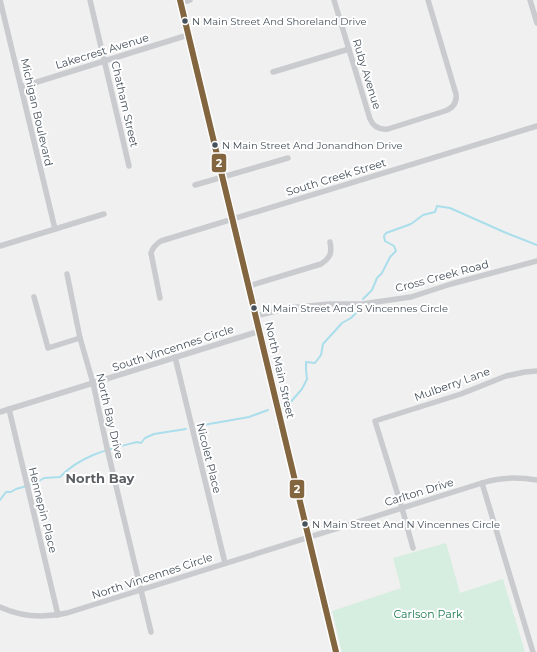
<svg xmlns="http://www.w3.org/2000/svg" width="537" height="652" font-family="Montserrat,sans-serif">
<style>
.green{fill:#d5eedf}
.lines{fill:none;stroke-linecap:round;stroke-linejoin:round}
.stream{stroke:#abdeeb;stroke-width:2}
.minor{stroke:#c9cbce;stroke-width:5.5}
.secondary{stroke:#cacccf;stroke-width:8}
.bus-1-casing{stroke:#fff;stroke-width:9}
.bus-1{stroke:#83653f;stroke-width:6}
.bus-dot{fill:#47525c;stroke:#fff;stroke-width:1.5}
.labels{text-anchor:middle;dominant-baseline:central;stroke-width:4;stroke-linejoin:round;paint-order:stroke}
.bus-label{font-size:10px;fill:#47525c;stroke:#fff;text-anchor:start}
.street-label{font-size:11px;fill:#47525c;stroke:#fff}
.park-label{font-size:11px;fill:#1a7b4a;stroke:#fff}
.quarter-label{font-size:13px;font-weight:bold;fill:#5c5f63;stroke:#fff}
.line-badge{stroke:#fff;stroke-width:1.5}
.badge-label{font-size:11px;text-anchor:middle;font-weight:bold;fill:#fff}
</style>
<rect width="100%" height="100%" fill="#f0f0f0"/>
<!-- green -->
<polygon class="green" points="446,543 460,593 503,579 525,652 342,652 332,611 401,588 393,558"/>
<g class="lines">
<!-- stream -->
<g class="stream">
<polyline points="363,299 372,290 377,278 382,273 390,257 396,251 394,246 385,241 384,236 386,233 411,224 423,215 435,212 437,206 450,208 504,232 537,245"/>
<polyline points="288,405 302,389 307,379 306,370 306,362 315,363 321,355 323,344 333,333 342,323 351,318 360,309"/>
<polyline points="198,426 249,417 268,410"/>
<path d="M0 500 6 492H11L16 489 34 484 44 478 60 477C81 455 109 449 137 442L141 443 145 438 154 434 186 429"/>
</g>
<!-- minor -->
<g class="minor">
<polyline points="0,0 55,229"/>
<polyline points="90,0 129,166"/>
<path d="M334 0 370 119C373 126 379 130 388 129L445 111C453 108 457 102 456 94L428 0"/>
<polyline points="530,0 537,23"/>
<polyline points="180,3 190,0"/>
<polyline points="273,72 349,49"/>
<polyline points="21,87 188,35"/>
<polyline points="195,185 288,158"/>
<polyline points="0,246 104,214"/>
<polyline points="67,274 80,338 93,383 107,448 151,632"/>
<path d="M249 286 321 264C331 257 332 253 330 242"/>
<polyline points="34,297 48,348 80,338"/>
<path d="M160 298 151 253C153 247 156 244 161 241L537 126"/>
<polyline points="256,316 288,308 329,304 362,304 411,297 451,284 537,261"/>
<polyline points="175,357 225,563"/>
<polyline points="9,409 58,615"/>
<polyline points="0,412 260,331"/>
<polyline points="482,483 533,652"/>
<polyline points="413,548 402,508 375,421 461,394 506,376 525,372 537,371"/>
<path d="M0 607C21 617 44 618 67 613L482 483C500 477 518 477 537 480"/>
</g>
<!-- secondary -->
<polyline class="secondary" points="180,0 256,316 336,652"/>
<!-- bus-1 casing -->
<g class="bus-1-casing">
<polyline id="bus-1" points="180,0 336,652"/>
</g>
<!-- bus-1 -->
<use href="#bus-1" class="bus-1"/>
</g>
<!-- markers -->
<g class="bus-dot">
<circle cx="185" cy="21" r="3.5"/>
<circle cx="215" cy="145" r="3.5"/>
<circle cx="254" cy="308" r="3.5"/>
<circle cx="305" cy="524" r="3.5"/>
</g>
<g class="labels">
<!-- bus labels -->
<g class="bus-label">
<text x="192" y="21">N Main Street And Shoreland Drive</text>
<text x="222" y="145">N Main Street And Jonandhon Drive</text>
<text x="262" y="308">N Main Street And S Vincennes Circle</text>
<text x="312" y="524">N Main Street And N Vincennes Circle</text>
</g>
<!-- street labels -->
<g class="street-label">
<text transform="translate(102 51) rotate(-17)">Lakecrest Avenue</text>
<text transform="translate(367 74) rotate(73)">Ruby Avenue</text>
<text transform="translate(125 104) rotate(77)">Chatham Street</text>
<text transform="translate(37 112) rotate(77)">Michigan Boulevard</text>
<text transform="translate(336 177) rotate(-17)">South Creek Street</text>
<text transform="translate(442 276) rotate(-15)">Cross Creek Road</text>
<text transform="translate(173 348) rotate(-18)">South Vincennes Circle</text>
<text transform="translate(280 370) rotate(77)">North Main Street</text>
<text transform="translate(452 384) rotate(-20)">Mulberry Lane</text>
<text transform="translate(110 416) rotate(77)">North Bay Drive</text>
<text transform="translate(209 458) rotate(76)">Nicolet Place</text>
<text transform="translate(419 492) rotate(-17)">Carlton Drive</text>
<text transform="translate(43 510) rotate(76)">Hennepin Place</text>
<text transform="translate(152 576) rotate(-18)">North Vincennes Circle</text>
</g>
<!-- park labels -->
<g class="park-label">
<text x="428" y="614">Carlson Park</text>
</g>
<!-- quarter labels -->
<g class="quarter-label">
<text x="100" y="478">North Bay</text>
</g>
</g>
<g class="line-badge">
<rect x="211" y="153" width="16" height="20" rx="4" fill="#83653f"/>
<rect x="289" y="479" width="16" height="20" rx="4" fill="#83653f"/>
</g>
<g class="badge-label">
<text x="219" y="167">2</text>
<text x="297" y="493">2</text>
</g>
</svg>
